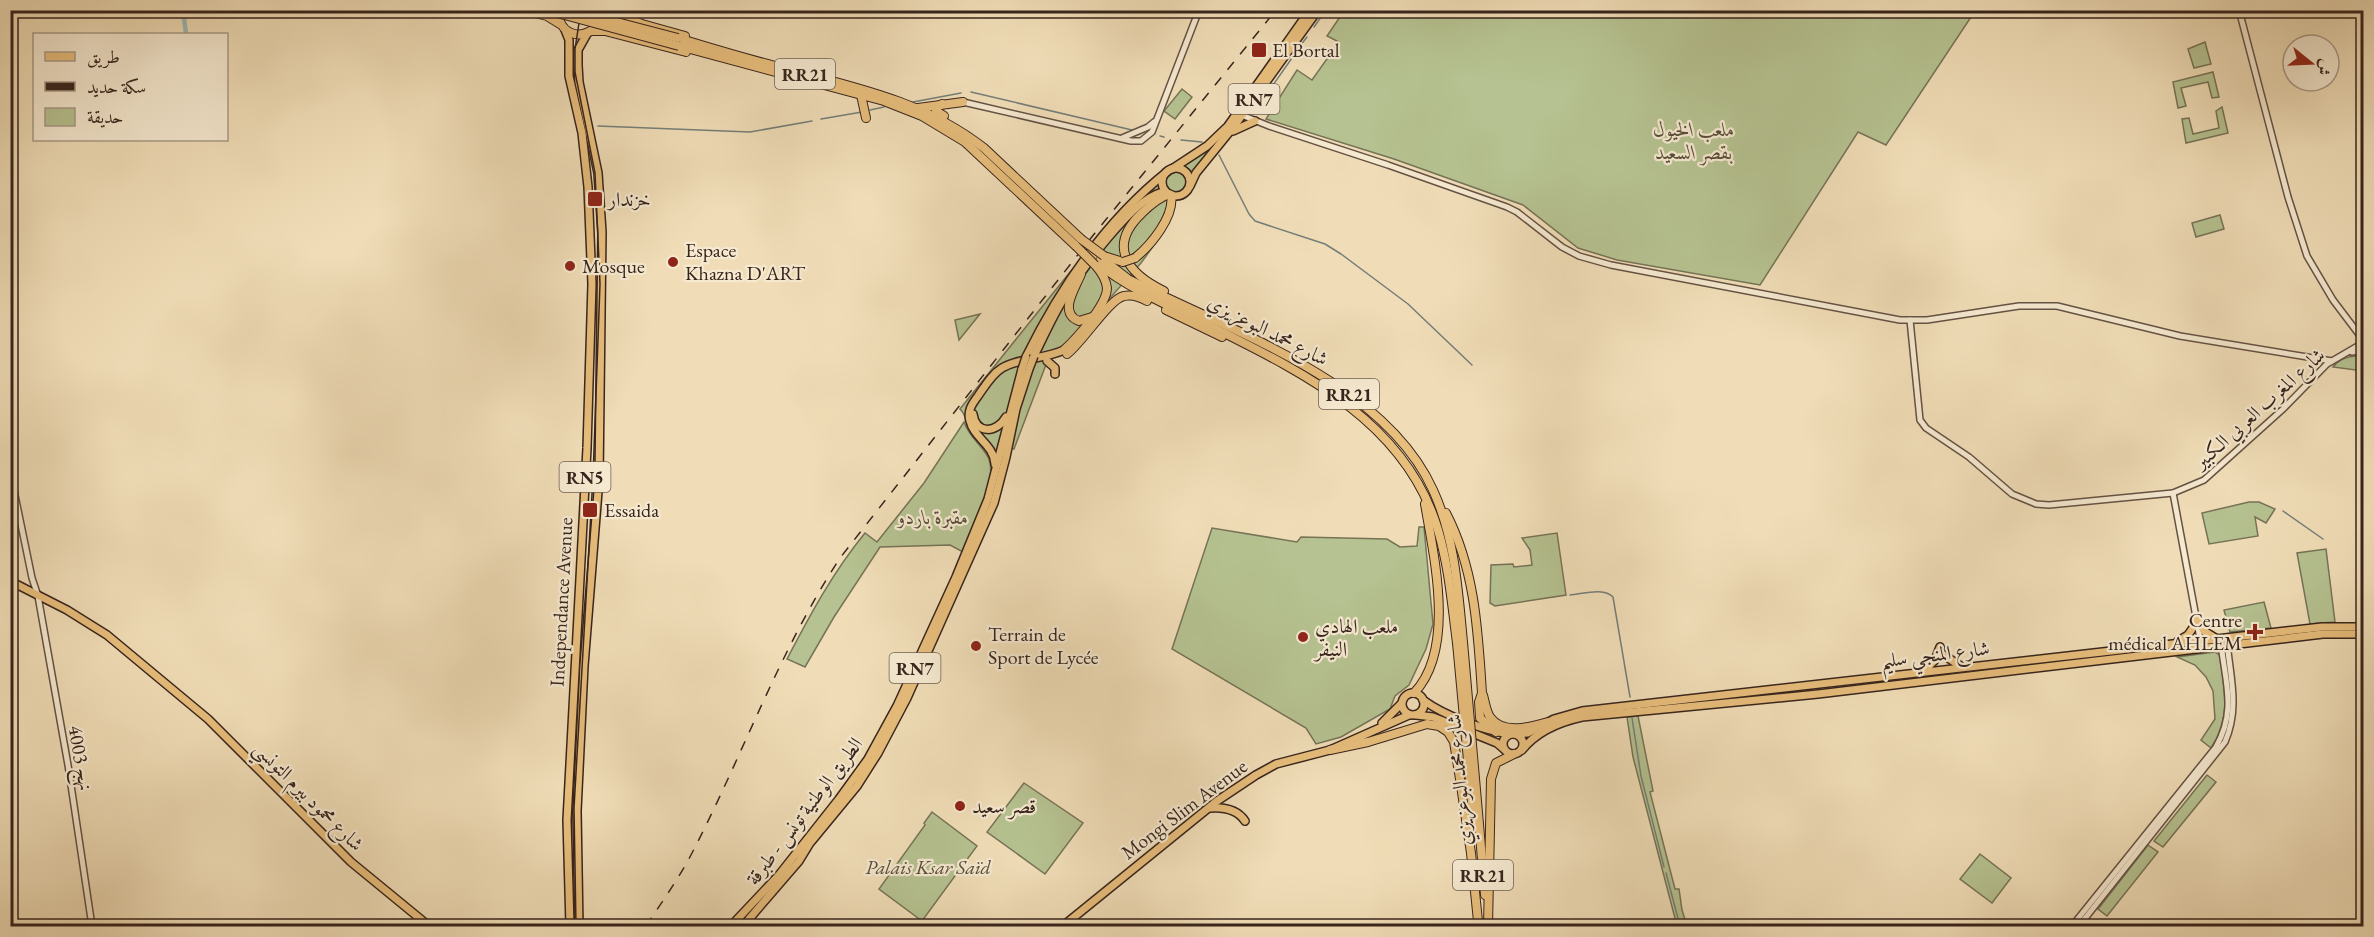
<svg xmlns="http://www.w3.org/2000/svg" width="2374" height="937" font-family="'EB Garamond',Amiri,serif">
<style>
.green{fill:#b6c291;stroke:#767357;stroke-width:1.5}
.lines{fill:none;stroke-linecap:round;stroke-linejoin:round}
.stream{stroke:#747e79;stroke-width:1.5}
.canal{stroke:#9cbab6;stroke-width:4.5}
.minor-casing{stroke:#655244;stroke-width:8}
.major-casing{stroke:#37241d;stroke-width:10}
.highway-casing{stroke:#37241d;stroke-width:10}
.minor{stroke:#f5e9d0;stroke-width:5}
.major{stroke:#e8be7c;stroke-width:7}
.highway{stroke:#e8be7c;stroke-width:8}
.tram{stroke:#37241d;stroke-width:1.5}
.rail{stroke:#37241d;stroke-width:1.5;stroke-dasharray:10 10;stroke-linecap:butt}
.major-bridge-casing{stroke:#37241d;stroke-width:10;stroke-linecap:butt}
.highway-bridge-casing{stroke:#37241d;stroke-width:10;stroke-linecap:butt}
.major-bridge{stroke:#e8be7c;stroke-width:7}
.highway-bridge{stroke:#e8be7c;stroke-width:8}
.poi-dot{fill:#8f2418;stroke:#f5e9d0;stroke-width:2}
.labels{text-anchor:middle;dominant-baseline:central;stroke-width:4.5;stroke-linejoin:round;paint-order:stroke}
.shield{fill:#f5e9d0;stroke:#705f53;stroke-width:1.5}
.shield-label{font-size:18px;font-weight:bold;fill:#37241d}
.poi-label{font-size:20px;fill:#37241d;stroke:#f5e9d0;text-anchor:start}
.park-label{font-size:20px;font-style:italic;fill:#574c3a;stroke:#f5e9d0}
.street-label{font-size:20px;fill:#37241d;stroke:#f5e9d0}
</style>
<rect width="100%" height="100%" fill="#f0ddb7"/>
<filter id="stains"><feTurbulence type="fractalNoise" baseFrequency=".00333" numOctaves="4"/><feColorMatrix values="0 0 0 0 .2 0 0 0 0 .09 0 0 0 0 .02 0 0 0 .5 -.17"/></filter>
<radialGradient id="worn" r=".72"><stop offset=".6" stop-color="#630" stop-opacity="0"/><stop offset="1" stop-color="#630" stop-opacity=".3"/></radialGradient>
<!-- green -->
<g class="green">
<polygon points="1344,11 1344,10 1975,11 1886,145 1858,132 1760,285 1617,260 1578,248 1523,205 1394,159 1266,119 1297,70 1312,80 1339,42 1327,36"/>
<polygon points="2205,42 2211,64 2194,68 2188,49"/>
<polygon points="2213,72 2219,97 2212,98 2208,82 2181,88 2186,106 2178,108 2173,82"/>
<polygon points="1182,89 1192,97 1175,119 1164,111"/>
<polygon points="2222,107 2228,133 2186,143 2182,119 2189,118 2193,134 2219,128 2216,111"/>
<path d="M1208 150 1210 153 1187 188 1173 203 1157 241 1141 263 1111 297 1102 301 1067 344 1050 354 1014 449 1000 445 992 476C992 447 982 451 970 430 964 421 968 417 960 409L1095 241 1116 223 1158 183Z"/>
<polygon points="2220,215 2224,229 2196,237 2192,223"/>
<polygon points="980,314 959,340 955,320"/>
<path d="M2363 355V371L2333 367C2341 357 2352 356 2363 355Z"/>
<path d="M964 422C969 437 981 444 988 457 999 481 973 530 963 552L950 545 880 547 834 617 805 667 787 659C810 615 833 572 865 533L877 542 924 483Z"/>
<polygon points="2249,502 2259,502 2275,509 2266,523 2255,517 2258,536 2209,544 2202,513"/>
<polygon points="1419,527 1424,527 1433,624 1426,649 1409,685 1395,696 1390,709 1341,737 1316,744 1306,728 1172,649 1212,528 1297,542 1301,537 1387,539 1400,547 1417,546"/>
<polygon points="1557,533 1566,595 1495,606 1490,603 1491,565 1513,564 1514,567 1532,565 1530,550 1522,538"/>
<polygon points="2326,549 2335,622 2310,624 2297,553"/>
<polygon points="2264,602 2271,628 2230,632 2224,610"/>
<path d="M2215 652 2220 655C2224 690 2232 717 2211 748L2201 740 2215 719 2213 691 2206 677 2195 665 2177 657Z"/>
<polygon points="1638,716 1653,791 1650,792 1675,889 1679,889 1682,910 1687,926 1677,926 1633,757 1627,717"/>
<polygon points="2207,775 2216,782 2163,847 2154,841"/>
<polygon points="1024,783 1083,823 1045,874 987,832"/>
<polygon points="932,812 977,846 922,921 879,889 925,825 924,823"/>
<polygon points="2148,845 2158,852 2107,916 2098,909"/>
<polygon points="1980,854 2011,878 1992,903 1960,879"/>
</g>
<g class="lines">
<!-- stream -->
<g class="stream">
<polyline points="1314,27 1326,10"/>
<polyline points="1297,50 1307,37"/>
<polyline points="971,92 1132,130"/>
<polyline points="913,102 961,93"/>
<polyline points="870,110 884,107"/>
<polyline points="1254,112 1292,58"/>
<polyline points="821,119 862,112"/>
<polyline points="598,126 750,132 812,121"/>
<polyline points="1160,136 1164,137"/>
<polyline points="1181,140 1202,142"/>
<polyline points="1219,155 1249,214 1255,221 1325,244 1341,254 1408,304 1472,365"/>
<polyline points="2283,511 2323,539"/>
<path d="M1570 595C1583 594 1604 587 1613 597L1630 697"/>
<polyline points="1632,718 1641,776 1664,867"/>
<polyline points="1666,873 1680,926"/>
</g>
<!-- canal -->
<polyline class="canal" points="183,10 186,34"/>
<!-- minor casing -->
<g class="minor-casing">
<g id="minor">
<polyline points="2239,10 2288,197 2307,256 2333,300 2364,341"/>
<polyline points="963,102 1131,141 1141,141 1152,132 1199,10"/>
<polyline points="1239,114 1269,126 1388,165 1507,207 1517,212 1562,247 1579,256 1611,265 1900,320 1927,320 2019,306 2057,306 2180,336 2332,361"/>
<polyline points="1122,138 1148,127 1154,122"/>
<polyline points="1910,320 1920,420 1926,428 1969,457 2012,494 2036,504 2049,505 2173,493"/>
<polyline points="2352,352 2364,350"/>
<polyline points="10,471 32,578 38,596 68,765 92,926"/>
<polyline points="2201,644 2173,493 2204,480 2283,409 2327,364 2363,343"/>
<path d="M2072 926 2216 747C2237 710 2225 682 2221 643"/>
<path d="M2079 926 2225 742C2240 708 2230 676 2227 642"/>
</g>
</g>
<!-- major casing -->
<g class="major-casing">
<g id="major">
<polyline points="565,30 569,40 569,76 582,133 588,187 592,284 587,448 567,820 570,926"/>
<polyline points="1233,131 1255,121"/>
<circle cx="1176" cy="182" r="14"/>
<polyline points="1172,169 1207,146 1228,126 1310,10"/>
<polyline points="1190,186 1196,173 1235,125 1318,10"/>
<path d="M1034 356C1043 338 1051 320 1061 303 1076 277 1137 191 1166 192"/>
<path d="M1026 357C1061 286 1105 221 1168 171"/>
<polyline points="1047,361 1055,368 1055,374"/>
<path d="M973 414C976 435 997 433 1006 417"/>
<path d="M995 464C994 445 974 438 970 421 967 411 972 404 978 396 985 386 992 374 1002 368 1018 358 1045 359 1064 350"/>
<polyline points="10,581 67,610 107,635 208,719 351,862 429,926"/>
<polyline points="2197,618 2204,631 2217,639"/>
<polyline points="2178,641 2188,635 2197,622"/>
<polyline points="1942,654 1962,667"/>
<polyline points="1924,671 1935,660 1940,647"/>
<circle cx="1413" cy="704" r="11"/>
<path d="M1423 700C1445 716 1485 731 1511 734"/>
<polyline points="1416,715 1433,717 1497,743 1504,749"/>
<polyline points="1382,723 1401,704"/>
<circle cx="1513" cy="744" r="10"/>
<polyline points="1515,734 1528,733 1554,719 1582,711 2322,627 2364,627"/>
<path d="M1522 750C1537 731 1559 722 1582 717L1818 694 2323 634H2364"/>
<path d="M1210 808C1224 807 1237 809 1245 821"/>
<polyline points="579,926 577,811 584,666 599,479 602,232 598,173 579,82 578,65 578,50 587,34"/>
<polyline points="731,926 779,875 839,799 868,759 897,706 956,577 988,499 1022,369"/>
<polyline points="743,926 799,861 810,843 857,786 878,753 907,698 994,503 1006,457 1016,409 1029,369"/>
<polyline points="1063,926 1217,801 1256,775 1276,764 1330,750 1409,715"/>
</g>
</g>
<!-- highway casing -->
<g class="highway-casing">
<g id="highway">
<polyline points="523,10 547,16 560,24"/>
<path d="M559 10C557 33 580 42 596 27L599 10"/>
<polyline points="606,10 642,24 685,36"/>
<polyline points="591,31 605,31 686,52"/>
<path d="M678 38C717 50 755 61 794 71 863 89 926 103 984 148L1081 239"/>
<polyline points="679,46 884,101 922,116 965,142 1076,246"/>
<polyline points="861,95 866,118"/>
<polyline points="942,104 937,107 936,111 944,116"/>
<polyline points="918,108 963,102"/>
<polyline points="1104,256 1123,262"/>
<path d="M1101 258 1128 279C1228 330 1384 381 1433 490 1455 538 1458 590 1463 642"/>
<path d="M1135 258C1151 245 1175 216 1171 195"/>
<path d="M1097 263C1131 290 1170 306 1208 325 1302 372 1406 421 1438 530 1449 567 1452 605 1457 643"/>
<path d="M1081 274C1075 289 1058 313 1079 321L1092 317"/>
<path d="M1164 291C1127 273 1107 246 1142 213 1150 205 1158 198 1169 194"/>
<polyline points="1166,310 1222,337"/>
<path d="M1064 350C1076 339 1107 305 1107 288 1106 279 1102 273 1096 266"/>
<path d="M1067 354C1083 342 1109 299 1124 296 1132 294 1140 297 1147 301"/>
<path d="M1446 513C1475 569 1478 631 1482 693L1479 702 1480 718 1496 732"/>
<path d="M1414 693C1456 649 1434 557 1425 504"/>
<path d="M1483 695C1485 702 1486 711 1490 717 1502 735 1531 727 1548 722"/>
<polyline points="1330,750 1368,742 1427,724 1439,726 1448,732 1454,742 1460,779 1471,853 1478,921"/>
<polyline points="1479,824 1485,895"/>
<polyline points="1488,926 1491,779 1496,763 1514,754"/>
</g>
</g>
<!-- minor -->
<use href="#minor" class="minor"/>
<!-- major -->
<use href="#major" class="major"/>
<!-- highway -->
<use href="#highway" class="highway"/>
<!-- tram -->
<polyline class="tram" points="576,926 574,808 593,477 600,284 595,173 575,72 575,49 581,10"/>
<!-- rail -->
<path class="rail" d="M646 926C662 902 679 878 692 853 743 755 779 651 840 558L1091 238 1276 10"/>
<!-- major-bridge casing -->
<g class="major-bridge-casing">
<g id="major-bridge">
<polyline points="1022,369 1026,357"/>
<polyline points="1029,369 1034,356"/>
</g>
</g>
<!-- highway-bridge casing -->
<g class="highway-bridge-casing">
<g id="highway-bridge">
<polyline points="546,10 679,46"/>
<polyline points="571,10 678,38"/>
<polyline points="1081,239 1104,256"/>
<polyline points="1076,246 1095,265"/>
<polyline points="1123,262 1135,258"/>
<polyline points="1463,642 1479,824"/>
<polyline points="1457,643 1474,824"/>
</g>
</g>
<!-- major-bridge -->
<use href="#major-bridge" class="major-bridge"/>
<!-- highway-bridge -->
<use href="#highway-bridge" class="highway-bridge"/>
</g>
<!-- markers -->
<g class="poi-dot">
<rect x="1251" y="42" width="16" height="16" rx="3"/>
<rect x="587" y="191" width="16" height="16" rx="3"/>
<circle cx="673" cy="262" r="6"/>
<circle cx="570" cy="266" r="6"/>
<rect x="582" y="502" width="16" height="16" rx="3"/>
<path d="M2252 623h6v6h6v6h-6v6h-6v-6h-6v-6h6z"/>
<circle cx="1303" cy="637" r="6"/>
<circle cx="976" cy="646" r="6"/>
<circle cx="960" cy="806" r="6"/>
</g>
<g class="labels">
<!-- shield labels -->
<g class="shield">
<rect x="775" y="59" width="60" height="30" rx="4.5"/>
<rect x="1228.5" y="84" width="51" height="30" rx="4.5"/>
<rect x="1319" y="379" width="60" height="30" rx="4.5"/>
<rect x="559.5" y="462" width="51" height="30" rx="4.5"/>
<rect x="889.5" y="653" width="51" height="30" rx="4.5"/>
<rect x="1453" y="860" width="60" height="30" rx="4.5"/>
</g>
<g class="shield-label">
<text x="805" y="74">RR21</text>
<text x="1254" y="99">RN7</text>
<text x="1349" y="394">RR21</text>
<text x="585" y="477">RN5</text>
<text x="915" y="668">RN7</text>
<text x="1483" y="875">RR21</text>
</g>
<!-- poi labels -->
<g class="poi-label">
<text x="1272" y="50">El Bortal</text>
<text x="608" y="199">خزندار</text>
<text x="685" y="250">Espace<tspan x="685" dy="23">Khazna D'ART</tspan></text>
<text x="582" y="266">Mosque</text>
<text x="604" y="510">Essaida</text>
<text x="2242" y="620" text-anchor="end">Centre<tspan x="2242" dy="23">médical AHLEM</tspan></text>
<text x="1315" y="626">ملعب الهادي<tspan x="1315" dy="23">النيفر</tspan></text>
<text x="988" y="634">Terrain de<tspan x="988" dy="23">Sport de Lycée</tspan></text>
<text x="972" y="806">قصر سعيد</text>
</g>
<!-- park labels -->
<g class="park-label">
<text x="1694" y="129">ملعب الخيول<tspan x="1694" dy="23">بقصر السعيد</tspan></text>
<text x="933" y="517">مقبرة باردو</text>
<text x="928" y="867">Palais Ksar Saïd</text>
</g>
<!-- street labels -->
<g class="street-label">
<text transform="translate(1268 330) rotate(27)">شارع محمد البوعزيزي</text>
<text transform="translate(2259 408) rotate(-42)">شارع المغرب العربي الكبير</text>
<text transform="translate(561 602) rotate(-87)">Independance Avenue</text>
<text transform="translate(1935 654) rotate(-7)">شارع المنجي سليم</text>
<text transform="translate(81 758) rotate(80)">نهج 4003</text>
<text transform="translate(1459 780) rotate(-95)">شارع محمد البوعزيزي</text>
<text transform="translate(309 796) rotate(45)">شارع محمود بيرم التونسي</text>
<text transform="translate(1184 809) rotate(-37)">Mongi Slim Avenue</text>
<text transform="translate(804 811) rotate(-53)">الطريق الوطنية تونس - طبرقة</text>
</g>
</g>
<!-- margin -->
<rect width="2374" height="937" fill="none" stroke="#f0ddb7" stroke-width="36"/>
<rect x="12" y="12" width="2350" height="913" fill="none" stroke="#37241d" stroke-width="3"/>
<rect x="18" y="18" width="2338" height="901" fill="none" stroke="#37241d" stroke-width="1.5"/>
<!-- legend -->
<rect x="33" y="33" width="195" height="108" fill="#f5e9d0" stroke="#a99a88" stroke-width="1.5"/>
<rect x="45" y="52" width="30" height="9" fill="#e8be7c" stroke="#a99a88" stroke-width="1.5"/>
<text x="87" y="63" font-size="18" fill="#37241d">طريق</text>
<rect x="45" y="82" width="30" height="9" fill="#37241d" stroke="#a99a88" stroke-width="1.5"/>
<text x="87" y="93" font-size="18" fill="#37241d">سكة حديد</text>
<rect x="45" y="108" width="30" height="18" fill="#b6c291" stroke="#a99a88" stroke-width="1.5"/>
<text x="87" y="123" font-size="18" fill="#37241d">حديقة</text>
<!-- north arrow -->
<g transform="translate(2311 63) rotate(108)"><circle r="28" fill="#f5e9d0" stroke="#a99a88" stroke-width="1.5"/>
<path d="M0-4.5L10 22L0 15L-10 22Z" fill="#8f2418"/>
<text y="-9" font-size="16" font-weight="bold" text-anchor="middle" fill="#37241d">ش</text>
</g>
<rect width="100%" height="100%" filter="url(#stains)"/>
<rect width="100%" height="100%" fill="url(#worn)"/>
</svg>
